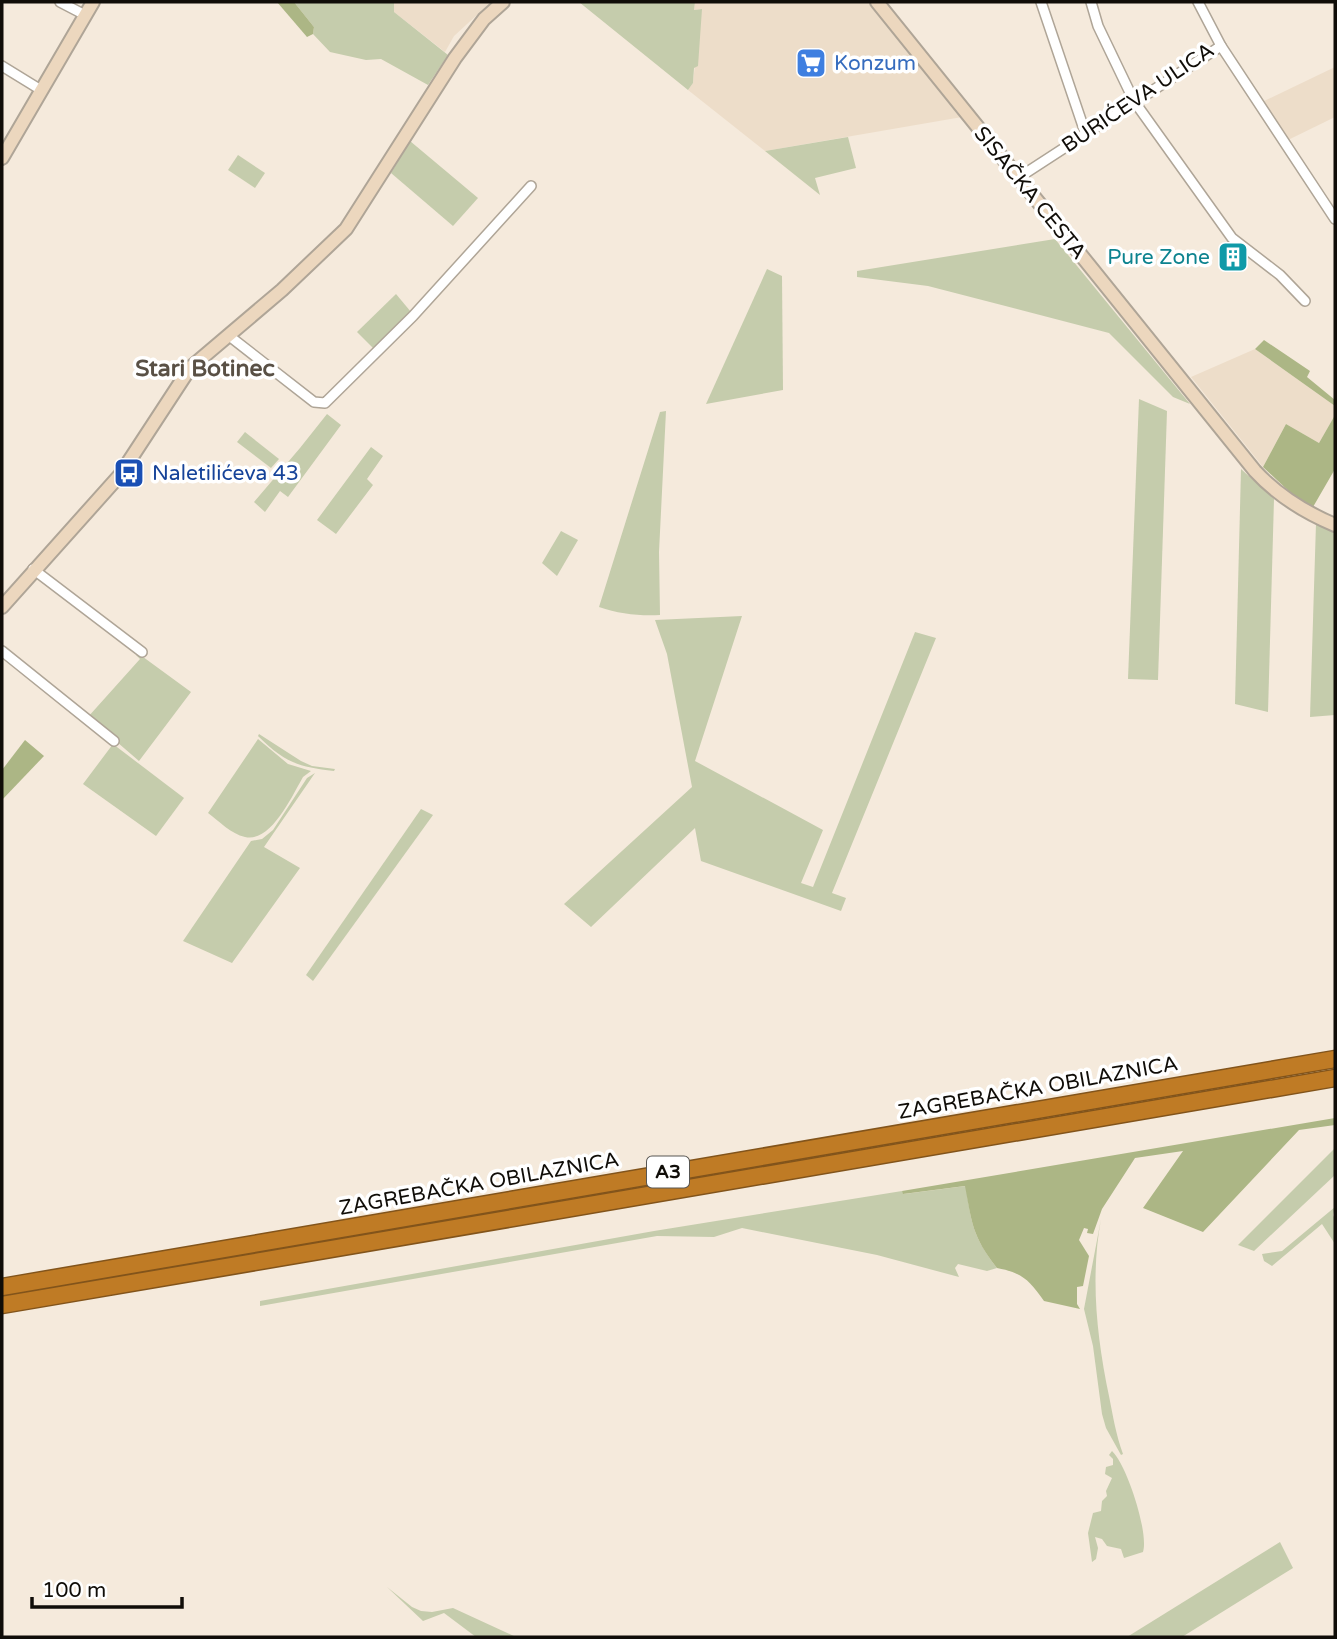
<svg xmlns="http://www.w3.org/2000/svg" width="1337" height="1639" font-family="'Varela Round',sans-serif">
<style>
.built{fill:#edddc9}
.green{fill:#c5ccac}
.forest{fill:#acb685}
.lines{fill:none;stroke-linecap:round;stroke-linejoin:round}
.street-casing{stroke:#afa597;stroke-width:12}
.secondary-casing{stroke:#afa597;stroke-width:16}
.highway-casing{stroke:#82541b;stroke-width:19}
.street{stroke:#fff;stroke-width:9}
.secondary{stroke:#ecd7be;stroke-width:12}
.highway{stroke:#bf7b25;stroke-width:16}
.labels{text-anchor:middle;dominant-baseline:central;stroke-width:7;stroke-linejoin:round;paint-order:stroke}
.shield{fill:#fff;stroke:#585652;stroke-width:2}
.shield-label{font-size:19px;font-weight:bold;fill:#100d08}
.shop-label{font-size:21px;fill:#366cbe;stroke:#fff;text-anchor:start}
.street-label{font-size:21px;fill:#100d08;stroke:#fff}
.culture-label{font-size:21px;fill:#0d838f;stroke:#fff;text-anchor:end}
.transit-label{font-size:21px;fill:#164399;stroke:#fff;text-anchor:start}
.neighbourhood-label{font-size:23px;font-weight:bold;fill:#595045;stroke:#fff}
</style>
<rect width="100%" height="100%" fill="#f5eadc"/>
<!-- built -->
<g class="built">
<polygon points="394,2 491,2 454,36 445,52 394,12"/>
<polygon points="695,2 877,2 968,116 765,151 688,90 693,83 701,9 694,10"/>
<polygon points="1335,67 1335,117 1288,140 1264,101"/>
<polygon points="1255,349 1335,406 1335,415 1319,443 1286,424 1263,467 1191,377"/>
</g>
<!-- green -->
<g class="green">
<polygon points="294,2 394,2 394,12 448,55 428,85 381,59 366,60 330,52 313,34 314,27"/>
<polygon points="579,2 695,2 694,10 702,9 698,66 694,68 693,83 688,90"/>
<polygon points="848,137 856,168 815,178 820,195 765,151"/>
<polygon points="410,141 478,198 453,226 391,173"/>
<polygon points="238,155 265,173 255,188 228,170"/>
<polygon points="1055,239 1190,404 1173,397 1109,333 928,286 857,277 857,271"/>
<polygon points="767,269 782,276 783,390 706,404"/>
<polygon points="396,294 411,312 374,349 357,332"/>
<polygon points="1139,399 1167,411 1158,680 1128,679"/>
<path d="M666 411 659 552 660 615C639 616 619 614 599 607L660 412Z"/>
<polygon points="327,414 341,425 288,497 280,491 265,512 254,502 300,448"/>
<polygon points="245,432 279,459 271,468 237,442"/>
<polygon points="371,447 383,456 367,479 373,485 336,534 317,520"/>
<polygon points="1241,469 1274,499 1268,712 1235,704"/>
<polygon points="1316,523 1335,532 1335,715 1310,717"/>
<polygon points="561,531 578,540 557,576 542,563"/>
<polygon points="742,616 695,761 823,830 801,883 813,887 915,632 936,638 832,893 846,898 841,911 701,861 695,828 591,927 564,904 692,787 667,654 655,620"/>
<polygon points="139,654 191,692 139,761 88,717 140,659 136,655"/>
<path d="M259 734 301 761 312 766 335 769 334 771C298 767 284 762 258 736Z"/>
<path d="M258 739 288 764 311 771 303 777C292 796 271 843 245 837 231 834 219 821 208 813Z"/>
<polygon points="113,744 184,798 156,836 83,784"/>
<polygon points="315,773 264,847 300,868 232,963 183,941 251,841 262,839 273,830 307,778"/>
<polygon points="421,809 433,815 313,981 306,975"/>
<polygon points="1335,1148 1335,1175 1254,1251 1238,1245"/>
<path d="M966 1186C971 1223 973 1237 997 1268L987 1271 958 1264 955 1268 959 1277 877 1255 742 1228 714 1237 657 1236 260 1306V1301L654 1231 902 1191 904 1194Z"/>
<polygon points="1335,1207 1333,1215 1335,1219 1335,1244 1322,1224 1272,1266 1264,1261 1262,1254 1282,1251"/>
<path d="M1101 1219C1090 1278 1097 1338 1109 1396 1113 1416 1116 1435 1123 1454L1121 1455 1106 1428 1102 1414 1093 1346 1084 1309Z"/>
<path d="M1112 1451C1127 1465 1149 1533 1143 1552L1124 1558 1121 1549 1107 1546 1102 1539 1095 1537 1098 1548 1096 1559 1092 1562 1088 1533 1093 1513 1101 1511 1102 1501 1107 1496 1106 1491 1112 1478 1105 1474 1106 1467 1113 1465V1459L1109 1455Z"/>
<polygon points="1280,1542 1293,1568 1182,1637 1127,1637"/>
<polygon points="387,1587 412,1607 421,1611 432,1612 453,1608 516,1637 476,1637 444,1613 423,1621"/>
</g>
<!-- forest -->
<g class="forest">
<polygon points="277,2 294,2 314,27 313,34 307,37"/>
<polygon points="1264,340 1310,371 1307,377 1335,400 1335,406 1255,349"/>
<polygon points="1335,415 1335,469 1313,507 1294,496 1263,467 1286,424 1319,443"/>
<polygon points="25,740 44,756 2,800 2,770"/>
<path d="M1335 1118V1125L1299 1130 1203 1232 1143 1208 1183 1151 1135 1158 1102 1209 1093 1234 1087 1233 1088 1229 1084 1228 1079 1240 1089 1256 1083 1286 1077 1287V1304L1080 1309 1044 1301C1029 1280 1023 1273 997 1268 972 1236 972 1223 965 1186L903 1194 902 1191Z"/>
</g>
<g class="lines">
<!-- street casing -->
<g class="street-casing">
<g id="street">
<polyline points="60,2 85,15"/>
<polyline points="1041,2 1086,135"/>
<polyline points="1091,2 1098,26 1134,101 1232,238 1280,275 1305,301"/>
<polyline points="1221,46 1335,219"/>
<polyline points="2,66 41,90"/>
<polyline points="1018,178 1221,46 1198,2"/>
<polyline points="228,335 314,402 325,403 413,316 531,186"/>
<polyline points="33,569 142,652"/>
<polyline points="2,651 114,741"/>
</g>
</g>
<!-- secondary casing -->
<g class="secondary-casing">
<g id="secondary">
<path d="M877 2 1255 471C1278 496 1304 512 1335 525"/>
<polyline points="2,158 93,2"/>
<polyline points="2,607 120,475 190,368 282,290 346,229 455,58 484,19 503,2"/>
</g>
</g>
<!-- highway casing -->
<g class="highway-casing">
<g id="highway">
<polyline points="2,1287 1335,1059"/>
<polyline points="2,1305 1335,1078"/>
</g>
</g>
<!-- street -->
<use href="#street" class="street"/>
<!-- secondary -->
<use href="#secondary" class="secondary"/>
<!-- highway -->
<use href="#highway" class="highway"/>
</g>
<!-- icons -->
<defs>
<g id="supermarket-square" transform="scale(1.575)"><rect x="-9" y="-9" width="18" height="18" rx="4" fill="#3f7fe0" stroke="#fff"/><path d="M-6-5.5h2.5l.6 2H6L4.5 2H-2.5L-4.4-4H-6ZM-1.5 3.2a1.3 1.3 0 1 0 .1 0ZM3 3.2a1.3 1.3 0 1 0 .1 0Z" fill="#fff"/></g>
<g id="building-square" transform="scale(1.575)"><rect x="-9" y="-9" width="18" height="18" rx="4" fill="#0f9aa8" stroke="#fff"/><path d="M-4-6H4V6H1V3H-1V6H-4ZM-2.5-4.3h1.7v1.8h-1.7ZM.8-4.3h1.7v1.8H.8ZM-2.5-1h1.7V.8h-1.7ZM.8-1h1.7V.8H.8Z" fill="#fff"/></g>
<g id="bus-square" transform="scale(1.575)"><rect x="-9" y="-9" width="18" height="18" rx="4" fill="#1a4fb4" stroke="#fff"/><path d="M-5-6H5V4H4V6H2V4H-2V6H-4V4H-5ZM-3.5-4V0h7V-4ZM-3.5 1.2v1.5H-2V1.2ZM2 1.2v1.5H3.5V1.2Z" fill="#fff"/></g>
</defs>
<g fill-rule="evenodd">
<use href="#supermarket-square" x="811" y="63"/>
<use href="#building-square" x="1233" y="257"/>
<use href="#bus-square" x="129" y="473"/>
</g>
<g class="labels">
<!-- shield labels -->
<rect class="shield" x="647" y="1156.5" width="42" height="31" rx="5"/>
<g class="shield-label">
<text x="668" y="1172">A3</text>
</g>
<!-- shop labels -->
<g class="shop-label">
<text x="834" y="63">Konzum</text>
</g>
<!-- street labels -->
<g class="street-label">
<text transform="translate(1138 98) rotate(-34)">BURIĆEVA ULICA</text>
<text transform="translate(1030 193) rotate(51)">SISAČKA CESTA</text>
<text transform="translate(1038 1088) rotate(-10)">ZAGREBAČKA OBILAZNICA</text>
<text transform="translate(479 1184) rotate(-10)">ZAGREBAČKA OBILAZNICA</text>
</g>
<!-- culture labels -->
<g class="culture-label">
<text x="1210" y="257">Pure Zone</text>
</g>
<!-- transit labels -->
<g class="transit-label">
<text x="152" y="473">Naletilićeva 43</text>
</g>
<!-- neighbourhood labels -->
<g class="neighbourhood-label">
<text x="205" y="369">Stari Botinec</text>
</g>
</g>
<!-- border -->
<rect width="1337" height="1639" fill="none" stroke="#100d08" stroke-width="7"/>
<!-- scale -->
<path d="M32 1597v10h150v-10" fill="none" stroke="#100d08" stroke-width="3.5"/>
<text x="42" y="1597" font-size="21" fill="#100d08" stroke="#ffffff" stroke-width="5" paint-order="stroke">100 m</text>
</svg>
